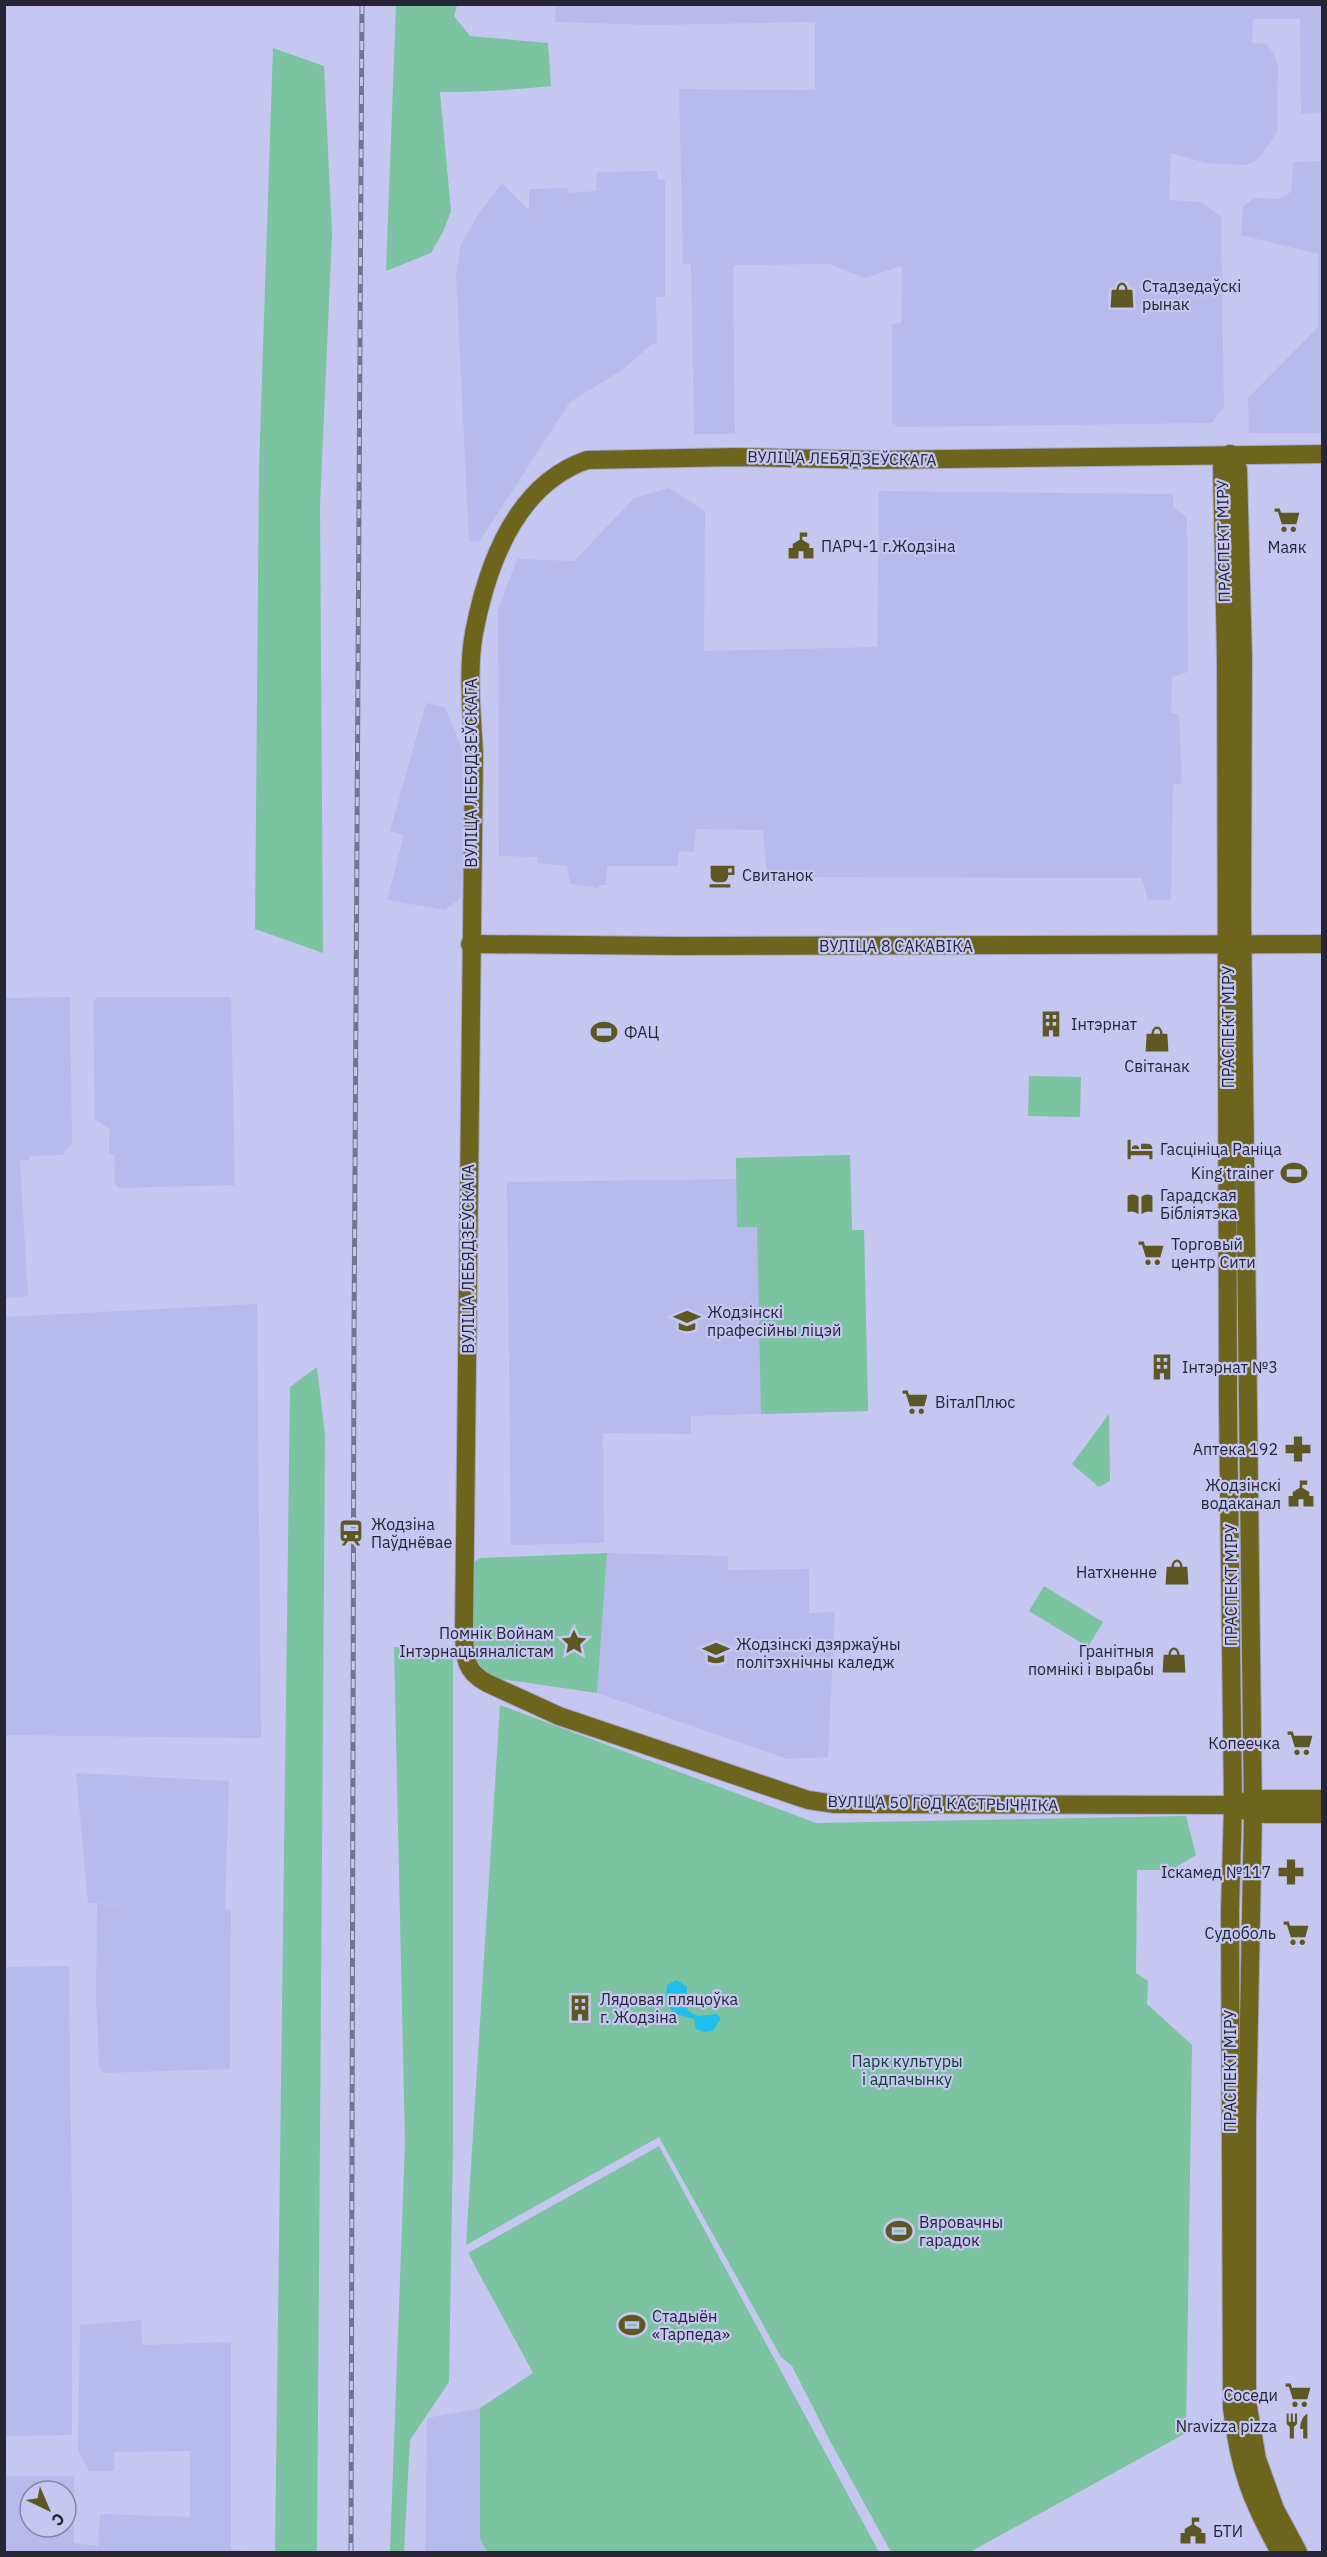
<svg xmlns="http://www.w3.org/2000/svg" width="1327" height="2557" font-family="'IBM Plex Sans',sans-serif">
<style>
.built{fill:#b8baeb;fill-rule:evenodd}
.green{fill:#7bc3a1}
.water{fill:#20beeb}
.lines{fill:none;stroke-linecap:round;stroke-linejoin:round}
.major-casing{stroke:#a5a7cb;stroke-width:20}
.major{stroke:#6d651d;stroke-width:18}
.rail-casing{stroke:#737490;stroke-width:5}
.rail{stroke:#c5c7f1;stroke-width:3;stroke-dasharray:9;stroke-linecap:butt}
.labels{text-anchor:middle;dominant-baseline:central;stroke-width:4.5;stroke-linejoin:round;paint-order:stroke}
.poi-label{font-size:16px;fill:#252535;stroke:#c5c7f1;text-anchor:start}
.street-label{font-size:16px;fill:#252535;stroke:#c5c7f1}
.park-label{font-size:16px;fill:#0c422e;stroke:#c5c7f1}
</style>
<rect width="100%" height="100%" fill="#c5c7f1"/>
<!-- built -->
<g class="built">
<polygon points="556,5 1322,5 1322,112 1301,114 1300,19 1253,19 1252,43 1266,44 1274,53 1278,66 1277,132 1257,161 1245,165 1206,163 1171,153 1169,200 1202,202 1221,217 1224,407 1212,423 897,427 892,422 892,324 901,323 902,266 864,278 829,264 733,265 735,434 694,434 691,264 683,264 679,89 815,90 815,22 653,25 555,22"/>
<polygon points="1322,161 1322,433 1249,433 1248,398 1318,327 1318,254 1241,235 1243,207 1254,198 1278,199 1291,192 1293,162"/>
<polygon points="657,171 657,179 665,180 665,297 656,297 657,343 652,344 622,370 570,402 479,542 469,541 456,275 461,244 478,215 502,183 529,210 529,189 568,188 569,193 596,191 597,172"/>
<polygon points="669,488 705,511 704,651 877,647 879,491 1173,494 1173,507 1187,518 1188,672 1172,677 1171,713 1179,715 1182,785 1173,783 1171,899 1148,901 1142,878 767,877 763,830 696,829 694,852 679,851 678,866 607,866 606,885 599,885 599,888 570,884 567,866 537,863 538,857 499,856 498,610 517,559 574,561 634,498"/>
<polygon points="426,703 445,707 462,749 464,811 461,898 445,910 387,900 404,835 390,831"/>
<polygon points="70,997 72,1143 63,1155 29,1156 29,1160 20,1161 28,1296 5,1298 5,998"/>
<polygon points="97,997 231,997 235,1185 119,1188 115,1184 114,1154 109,1155 109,1129 95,1119 93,1001"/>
<polygon points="850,1155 852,1230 864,1230 868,1411 691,1416 691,1434 603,1433 604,1543 511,1545 507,1182 736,1179 736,1158"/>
<polygon points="257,1304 261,1738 5,1735 5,1317"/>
<polygon points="607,1553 728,1556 728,1570 809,1569 809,1613 835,1612 828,1757 787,1759 597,1693"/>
<polygon points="76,1773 229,1781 225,1909 231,1910 230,2069 104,2073 99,2068 96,1998 97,1904 149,1906 88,1903"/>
<polygon points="69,1966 72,2215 72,2435 5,2436 5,1967"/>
<path d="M141 2320 142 2345 231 2342V2549L241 2550V2552H5V2476H74V2543L98 2546 100 2514 190 2517V2451L114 2452 115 2471H89L78 2450 80 2325ZM30 2491H66V2527H30Z"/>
<polygon points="480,2408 480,2539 487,2552 425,2552 427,2418"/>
</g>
<!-- green -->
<g class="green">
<path d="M396 5H457L454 16 470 36 548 43 551 86C514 90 478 92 440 92L451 211 443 232 431 253 386 271Z"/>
<polygon points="273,48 324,66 332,234 320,506 323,953 255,929 259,469"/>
<polygon points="1029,1076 1081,1077 1080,1117 1028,1116"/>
<polygon points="850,1155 852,1230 864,1230 868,1411 761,1414 757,1227 737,1227 736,1158"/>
<polygon points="317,1367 325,1435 317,2552 275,2552 290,1387"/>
<polygon points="1109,1414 1110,1481 1099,1487 1072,1464"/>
<polygon points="607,1553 597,1693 487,1677 469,1654 470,1565 480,1558"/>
<polygon points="1044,1586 1103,1622 1088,1647 1029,1611"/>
<polygon points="394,1647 453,1650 453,2142 449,2382 410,2440 404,2552 390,2552 405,2143"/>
<polygon points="500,1705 816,1823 1186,1816 1196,1855 1171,1870 1137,1870 1136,1973 1148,1981 1147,2004 1192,2045 1186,2433 970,2552 891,2552 829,2439 792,2366 781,2357 659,2137 466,2245"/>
<polygon points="659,2146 879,2552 487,2552 480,2539 480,2408 533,2373 468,2253"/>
</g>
<!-- water -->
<polygon class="water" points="677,1980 687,1987 686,2003 688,2011 698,2016 716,2014 721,2018 713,2031 704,2032 696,2029 694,2019 672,2013 666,1997 667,1985"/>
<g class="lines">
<!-- major casing -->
<g class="major-casing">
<g id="major">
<polyline points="1230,454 1238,469 1243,659 1242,910 1253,1814 1247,2122 1247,2401 1257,2459 1275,2509 1298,2552"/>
<path d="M1230 454 1222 467 1226 659 1228 1408 1233 1805 1230 1911 1232 2408C1239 2468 1251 2500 1280 2552"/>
<path d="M1322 454 875 460 735 457 587 460C515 485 487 565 474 633 467 672 472 714 474 753L464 1628C465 1653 462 1670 487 1683L559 1716 808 1800 835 1804 1233 1805 1253 1799H1322"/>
<polyline points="470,944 679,946 1322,944"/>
<polyline points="1242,1809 1253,1814 1322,1814"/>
</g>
</g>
<!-- major -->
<use href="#major" class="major"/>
<!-- rail casing -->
<g class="rail-casing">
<polyline id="rail" points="351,2552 354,1338 362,4"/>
</g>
<!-- rail -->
<use href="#rail" class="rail"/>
</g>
<!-- icons -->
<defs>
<g id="shop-bare" transform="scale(2.07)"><path d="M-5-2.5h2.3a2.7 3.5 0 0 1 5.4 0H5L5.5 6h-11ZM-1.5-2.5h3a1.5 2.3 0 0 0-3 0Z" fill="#5d5723" stroke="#c5c7f1" stroke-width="2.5" paint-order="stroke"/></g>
<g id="supermarket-bare" transform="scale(2.07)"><path d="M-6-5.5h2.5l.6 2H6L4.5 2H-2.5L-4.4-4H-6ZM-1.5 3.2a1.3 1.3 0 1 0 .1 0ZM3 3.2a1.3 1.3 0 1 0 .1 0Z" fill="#5d5723" stroke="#c5c7f1" stroke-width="2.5" paint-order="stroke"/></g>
<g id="civic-bare" transform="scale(2.07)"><path d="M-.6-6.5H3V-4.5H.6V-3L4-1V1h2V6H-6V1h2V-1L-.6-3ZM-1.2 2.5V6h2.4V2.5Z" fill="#5d5723" stroke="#c5c7f1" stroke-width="2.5" paint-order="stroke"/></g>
<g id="cafe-bare" transform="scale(2.07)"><path d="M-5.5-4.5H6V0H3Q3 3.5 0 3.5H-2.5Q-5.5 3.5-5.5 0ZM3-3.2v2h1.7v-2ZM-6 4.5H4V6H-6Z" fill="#5d5723" stroke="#c5c7f1" stroke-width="2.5" paint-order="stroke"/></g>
<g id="building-bare" transform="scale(2.07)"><path d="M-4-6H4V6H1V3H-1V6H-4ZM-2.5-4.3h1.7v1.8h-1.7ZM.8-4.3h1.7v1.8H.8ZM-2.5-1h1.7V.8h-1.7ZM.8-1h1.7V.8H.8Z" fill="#5d5723" stroke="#c5c7f1" stroke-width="2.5" paint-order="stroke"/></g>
<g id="stadium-bare" transform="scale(2.07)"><path d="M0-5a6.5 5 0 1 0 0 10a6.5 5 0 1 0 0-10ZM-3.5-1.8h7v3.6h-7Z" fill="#5d5723" stroke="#c5c7f1" stroke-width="2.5" paint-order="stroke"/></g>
<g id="hotel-bare" transform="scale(2.07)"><path d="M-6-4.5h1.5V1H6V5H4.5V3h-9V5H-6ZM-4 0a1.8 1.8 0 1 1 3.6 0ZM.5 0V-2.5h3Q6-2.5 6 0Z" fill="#5d5723" stroke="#c5c7f1" stroke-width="2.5" paint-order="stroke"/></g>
<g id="library-bare" transform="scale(2.07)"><path d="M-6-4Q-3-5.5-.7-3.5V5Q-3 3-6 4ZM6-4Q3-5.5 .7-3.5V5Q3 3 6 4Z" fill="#5d5723" stroke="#c5c7f1" stroke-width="2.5" paint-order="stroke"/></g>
<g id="university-bare" transform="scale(2.07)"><path d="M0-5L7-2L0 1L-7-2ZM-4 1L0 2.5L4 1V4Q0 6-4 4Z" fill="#5d5723" stroke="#c5c7f1" stroke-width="2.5" paint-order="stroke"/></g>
<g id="pharmacy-bare" transform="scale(2.07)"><path d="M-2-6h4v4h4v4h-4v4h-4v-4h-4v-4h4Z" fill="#5d5723" stroke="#c5c7f1" stroke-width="2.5" paint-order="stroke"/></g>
<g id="station-bare" transform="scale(2.07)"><path d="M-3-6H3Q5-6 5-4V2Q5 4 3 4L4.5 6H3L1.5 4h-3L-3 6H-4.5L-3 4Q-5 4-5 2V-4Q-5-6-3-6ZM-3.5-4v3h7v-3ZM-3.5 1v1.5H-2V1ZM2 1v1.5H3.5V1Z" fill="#5d5723" stroke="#c5c7f1" stroke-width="2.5" paint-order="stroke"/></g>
<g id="sight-bare" transform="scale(2.07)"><path d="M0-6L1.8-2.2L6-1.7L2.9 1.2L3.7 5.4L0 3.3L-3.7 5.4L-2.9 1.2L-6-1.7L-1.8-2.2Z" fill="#5d5723" stroke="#c5c7f1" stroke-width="2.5" paint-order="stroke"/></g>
<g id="restaurant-bare" transform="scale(2.07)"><path d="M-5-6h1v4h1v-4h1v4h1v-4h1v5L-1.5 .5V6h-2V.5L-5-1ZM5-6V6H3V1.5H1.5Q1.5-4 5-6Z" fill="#5d5723" stroke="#c5c7f1" stroke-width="2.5" paint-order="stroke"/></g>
</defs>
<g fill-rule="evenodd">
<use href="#shop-bare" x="1122" y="295"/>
<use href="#supermarket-bare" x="1287" y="520"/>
<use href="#civic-bare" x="801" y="546"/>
<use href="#cafe-bare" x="722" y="875"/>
<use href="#building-bare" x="1051" y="1024"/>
<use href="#stadium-bare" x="604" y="1032"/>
<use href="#shop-bare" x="1157" y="1039"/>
<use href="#hotel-bare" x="1140" y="1149"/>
<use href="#stadium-bare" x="1294" y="1173"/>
<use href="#library-bare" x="1140" y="1204"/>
<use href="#supermarket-bare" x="1151" y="1253"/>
<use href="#university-bare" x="687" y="1321"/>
<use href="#building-bare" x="1162" y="1367"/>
<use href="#supermarket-bare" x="915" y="1402"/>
<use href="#pharmacy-bare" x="1298" y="1449"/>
<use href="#civic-bare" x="1301" y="1494"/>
<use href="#station-bare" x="351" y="1533"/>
<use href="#shop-bare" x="1177" y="1572"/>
<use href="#sight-bare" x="574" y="1642"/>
<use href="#university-bare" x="716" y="1653"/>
<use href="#shop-bare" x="1174" y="1660"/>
<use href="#supermarket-bare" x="1300" y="1743"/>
<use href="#pharmacy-bare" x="1291" y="1872"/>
<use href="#supermarket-bare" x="1296" y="1933"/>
<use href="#building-bare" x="580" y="2008"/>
<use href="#stadium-bare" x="899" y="2231"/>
<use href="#stadium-bare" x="632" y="2325"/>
<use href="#supermarket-bare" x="1298" y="2395"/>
<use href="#restaurant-bare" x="1297" y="2426"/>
<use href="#civic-bare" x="1193" y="2531"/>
</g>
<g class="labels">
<!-- poi labels -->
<g class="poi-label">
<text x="1142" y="286">Стадзедаўскі<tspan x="1142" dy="18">рынак</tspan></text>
<text x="821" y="546">ПАРЧ-1 г.Жодзіна</text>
<text x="1287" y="547" text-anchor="middle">Маяк</text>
<text x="742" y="875">Свитанок</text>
<text x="1071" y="1024">Інтэрнат</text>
<text x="624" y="1032">ФАЦ</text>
<text x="1157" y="1066" text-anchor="middle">Світанак</text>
<text x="1160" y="1149">Гасцініца Раніца</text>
<text x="1274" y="1173" text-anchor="end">King trainer</text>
<text x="1160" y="1195">Гарадская<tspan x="1160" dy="18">Бібліятэка</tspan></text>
<text x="1171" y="1244">Торговый<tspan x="1171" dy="18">центр Сити</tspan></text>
<text x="707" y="1312">Жодзінскі<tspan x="707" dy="18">прафесійны ліцэй</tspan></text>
<text x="1182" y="1367">Інтэрнат №3</text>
<text x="935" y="1402">ВіталПлюс</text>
<text x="1278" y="1449" text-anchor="end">Аптека 192</text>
<text x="1281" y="1485" text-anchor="end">Жодзінскі<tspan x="1281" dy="18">водаканал</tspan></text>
<text x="371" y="1524">Жодзіна<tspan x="371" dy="18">Паўднёвае</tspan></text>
<text x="1157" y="1572" text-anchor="end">Натхненне</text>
<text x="554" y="1633" text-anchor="end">Помнік Войнам<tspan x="554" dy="18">Інтэрнацыяналістам</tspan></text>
<text x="736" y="1644">Жодзінскі дзяржаўны<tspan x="736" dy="18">політэхнічны каледж</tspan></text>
<text x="1154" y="1651" text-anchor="end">Гранітныя<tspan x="1154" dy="18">помнікі і вырабы</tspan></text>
<text x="1280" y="1743" text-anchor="end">Копеечка</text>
<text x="1271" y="1872" text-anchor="end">Іскамед №117</text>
<text x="1276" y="1933" text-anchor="end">Судоболь</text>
<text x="600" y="1999">Лядовая пляцоўка<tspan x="600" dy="18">г. Жодзіна</tspan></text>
<text x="919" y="2222">Вяровачны<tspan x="919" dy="18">гарадок</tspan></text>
<text x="652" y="2316">Стадыён<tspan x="652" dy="18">«Тарпеда»</tspan></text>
<text x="1278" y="2395" text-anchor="end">Соседи</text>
<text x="1277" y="2426" text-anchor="end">Nravizza pizza</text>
<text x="1213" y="2531">БТИ</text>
</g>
<!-- street labels -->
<g class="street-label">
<text transform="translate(842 458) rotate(1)">ВУЛІЦА ЛЕБЯДЗЕЎСКАГА</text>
<text transform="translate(1223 541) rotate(-91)">ПРАСПЕКТ МІРУ</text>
<text transform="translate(471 773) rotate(-90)">ВУЛІЦА ЛЕБЯДЗЕЎСКАГА</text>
<text x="896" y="946">ВУЛІЦА 8 САКАВІКА</text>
<text transform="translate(1228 1027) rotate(-90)">ПРАСПЕКТ МІРУ</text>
<text transform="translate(468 1259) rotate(-90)">ВУЛІЦА ЛЕБЯДЗЕЎСКАГА</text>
<text transform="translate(1231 1585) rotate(-90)">ПРАСПЕКТ МІРУ</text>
<text transform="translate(943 1803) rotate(1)">ВУЛІЦА 50 ГОД КАСТРЫЧНІКА</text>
<text transform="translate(1230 2071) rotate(-90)">ПРАСПЕКТ МІРУ</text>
</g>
<!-- park labels -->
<g class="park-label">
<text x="907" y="2061">Парк культуры<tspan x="907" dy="18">і адпачынку</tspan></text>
</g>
</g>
<!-- border -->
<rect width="1327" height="2557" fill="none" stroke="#252535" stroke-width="12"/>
<!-- north arrow -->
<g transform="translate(48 2509) rotate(136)"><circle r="28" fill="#c5c7f1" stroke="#8586a6" stroke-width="1.5"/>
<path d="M0-4.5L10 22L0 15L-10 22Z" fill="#5d5723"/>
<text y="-9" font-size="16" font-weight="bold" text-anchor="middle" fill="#252535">С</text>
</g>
</svg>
